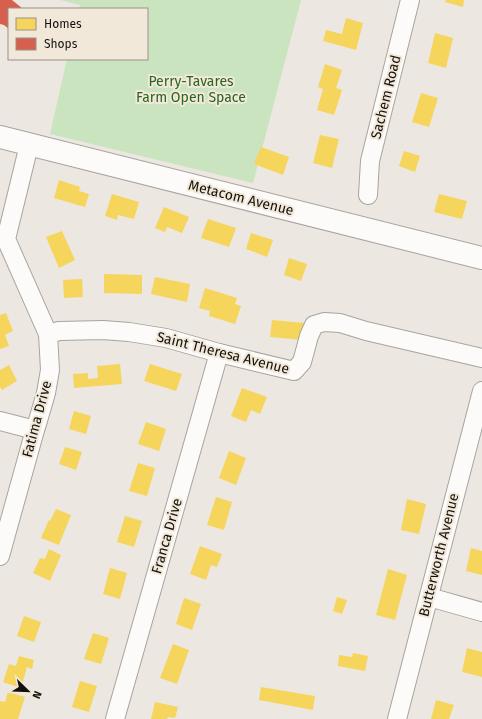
<svg xmlns="http://www.w3.org/2000/svg" width="482" height="719" font-family="'Fira Sans',sans-serif">
<style>
.green{fill:#cae4c0}
.homes{fill:#f6d55c}
.shops{fill:#d6604d}
.lines{fill:none;stroke-linecap:round;stroke-linejoin:round}
.minor-casing{stroke:#a8a49e;stroke-width:20}
.major-casing{stroke:#a8a49e;stroke-width:24}
.minor{stroke:#fcfbfa;stroke-width:18}
.major{stroke:#fcfbfa;stroke-width:22}
.labels{text-anchor:middle;dominant-baseline:central;stroke-width:4;stroke-linejoin:round;paint-order:stroke}
.park-label{font-size:14px;fill:#28671c;stroke:#f2e8da}
.street-label{font-size:14px;fill:#14110c;stroke:#f2e8da}
</style>
<rect width="100%" height="100%" fill="#ece7e0"/>
<!-- green -->
<polygon class="green" points="60,0 301,0 253,183 50,134 67,59 147,59 147,9 79,9 80,5"/>
<!-- homes -->
<g class="homes">
<polygon points="446,0 464,0 463,7 445,2"/>
<polygon points="346,18 363,23 356,50 323,41 326,30 342,34"/>
<polygon points="435,33 453,38 446,68 428,63"/>
<polygon points="325,64 342,70 336,88 342,90 334,115 317,110 323,89 318,87"/>
<polygon points="421,93 438,98 429,127 412,122"/>
<polygon points="320,135 339,139 332,168 313,163"/>
<polygon points="261,147 289,157 283,175 254,164"/>
<polygon points="404,151 420,156 415,172 399,166"/>
<polygon points="59,180 80,187 79,191 89,194 85,207 54,198"/>
<polygon points="112,194 139,202 134,219 118,215 117,220 105,216"/>
<polygon points="439,194 467,201 462,219 434,212"/>
<polygon points="164,207 189,217 182,233 167,227 165,232 155,228"/>
<polygon points="208,219 236,228 229,247 201,238"/>
<polygon points="62,231 75,260 59,268 46,237"/>
<polygon points="251,233 273,240 267,257 246,249"/>
<polygon points="289,258 307,264 301,281 284,275"/>
<polygon points="104,274 142,275 142,294 104,293"/>
<polygon points="155,277 190,284 187,302 151,294"/>
<polygon points="82,279 83,297 64,298 63,280"/>
<polygon points="205,288 237,298 235,304 241,306 235,324 209,316 210,311 199,308"/>
<polygon points="6,313 13,331 5,335 9,346 0,349 0,315"/>
<polygon points="272,320 305,323 303,340 270,337"/>
<polygon points="120,364 122,384 74,388 73,374 88,373 88,379 98,378 97,366"/>
<polygon points="150,364 182,374 176,391 144,381"/>
<polygon points="9,365 17,381 2,390 0,387 0,370"/>
<polygon points="242,388 267,397 260,414 251,410 246,422 231,416"/>
<polygon points="74,411 91,416 86,434 69,429"/>
<polygon points="146,422 166,429 159,451 138,444"/>
<polygon points="65,447 82,452 76,470 59,464"/>
<polygon points="229,451 246,458 236,485 219,478"/>
<polygon points="138,463 155,468 147,496 129,491"/>
<polygon points="216,497 232,502 224,530 207,525"/>
<polygon points="407,499 426,504 419,534 401,530"/>
<polygon points="56,509 71,515 59,545 41,538 49,520 50,521"/>
<polygon points="125,516 142,521 134,547 117,542"/>
<polygon points="200,546 222,554 217,567 211,565 206,580 190,574"/>
<polygon points="471,548 482,551 482,575 466,571"/>
<polygon points="49,549 61,555 50,581 33,573 40,558 45,559"/>
<polygon points="110,568 127,573 120,599 103,594"/>
<polygon points="388,569 407,575 395,620 376,615"/>
<polygon points="337,597 347,600 342,614 333,611"/>
<polygon points="184,598 201,604 192,630 176,624"/>
<polygon points="24,616 41,622 34,642 17,636"/>
<polygon points="93,633 109,638 101,664 84,659"/>
<polygon points="173,644 189,650 177,684 160,678"/>
<polygon points="467,648 482,652 482,677 462,672"/>
<polygon points="353,653 368,656 365,671 338,666 339,655 352,657"/>
<polygon points="19,656 34,660 32,669 27,667 21,688 3,682 9,664 16,666"/>
<polygon points="80,681 97,686 89,712 72,707"/>
<polygon points="261,687 315,696 313,710 259,700"/>
<polygon points="8,692 25,697 18,719 0,719 0,701 5,702"/>
<polygon points="436,700 454,705 449,719 431,719"/>
<polygon points="155,702 178,707 175,718 168,717 167,719 151,719"/>
</g>
<!-- shops -->
<polygon class="shops" points="0,0 12,0 23,9 9,9 9,29 4,25 0,24"/>
<g class="lines">
<!-- minor casing -->
<g class="minor-casing">
<g id="minor">
<polyline points="368,195 370,161 410,0"/>
<polyline points="48,334 59,331 103,330 129,332 166,338 219,353 294,371 302,362 309,336 314,325 324,322 340,323 366,331 482,358"/>
<polyline points="0,421 35,430"/>
<polyline points="0,556 35,430 37,424 46,393 50,370 48,334 6,239 29,145"/>
<polyline points="429,597 482,612"/>
<polyline points="115,719 219,353"/>
<polyline points="397,719 482,391"/>
</g>
</g>
<!-- major casing -->
<g class="major-casing">
<polyline id="major" points="0,137 482,258"/>
</g>
<!-- minor -->
<use href="#minor" class="minor"/>
<!-- major -->
<use href="#major" class="major"/>
</g>
<g class="labels">
<!-- park labels -->
<g class="park-label">
<text x="191" y="81">Perry-Tavares<tspan x="191" dy="16">Farm Open Space</tspan></text>
</g>
<!-- street labels -->
<g class="street-label">
<text transform="translate(386 97) rotate(-76)">Sachem Road</text>
<text transform="translate(241 198) rotate(14)">Metacom Avenue</text>
<text transform="translate(223 353) rotate(14)">Saint Theresa Avenue</text>
<text transform="translate(37 419) rotate(-75)">Fatima Drive</text>
<text transform="translate(167 536) rotate(-74)">Franca Drive</text>
<text transform="translate(439 555) rotate(-76)">Butterworth Avenue</text>
</g>
</g>
<!-- legend -->
<rect x="8" y="8" width="140" height="52" fill="#f2e8da" stroke="#999288"/>
<rect x="16" y="18" width="20" height="12" fill="#f6d55c" stroke="#999288"/>
<text x="44" y="28" font-size="12" fill="#14110c">Homes</text>
<rect x="16" y="38" width="20" height="12" fill="#d6604d" stroke="#999288"/>
<text x="44" y="48" font-size="12" fill="#14110c">Shops</text>
<!-- north arrow -->
<g transform="translate(28 691) rotate(113)" stroke="#f2e8da" stroke-width="3" paint-order="stroke">
<path d="M0-3L7 15L0 10L-7 15Z" fill="#14110c"/>
<text y="-6" font-size="11" font-weight="bold" text-anchor="middle" fill="#14110c">N</text>
</g>
</svg>
